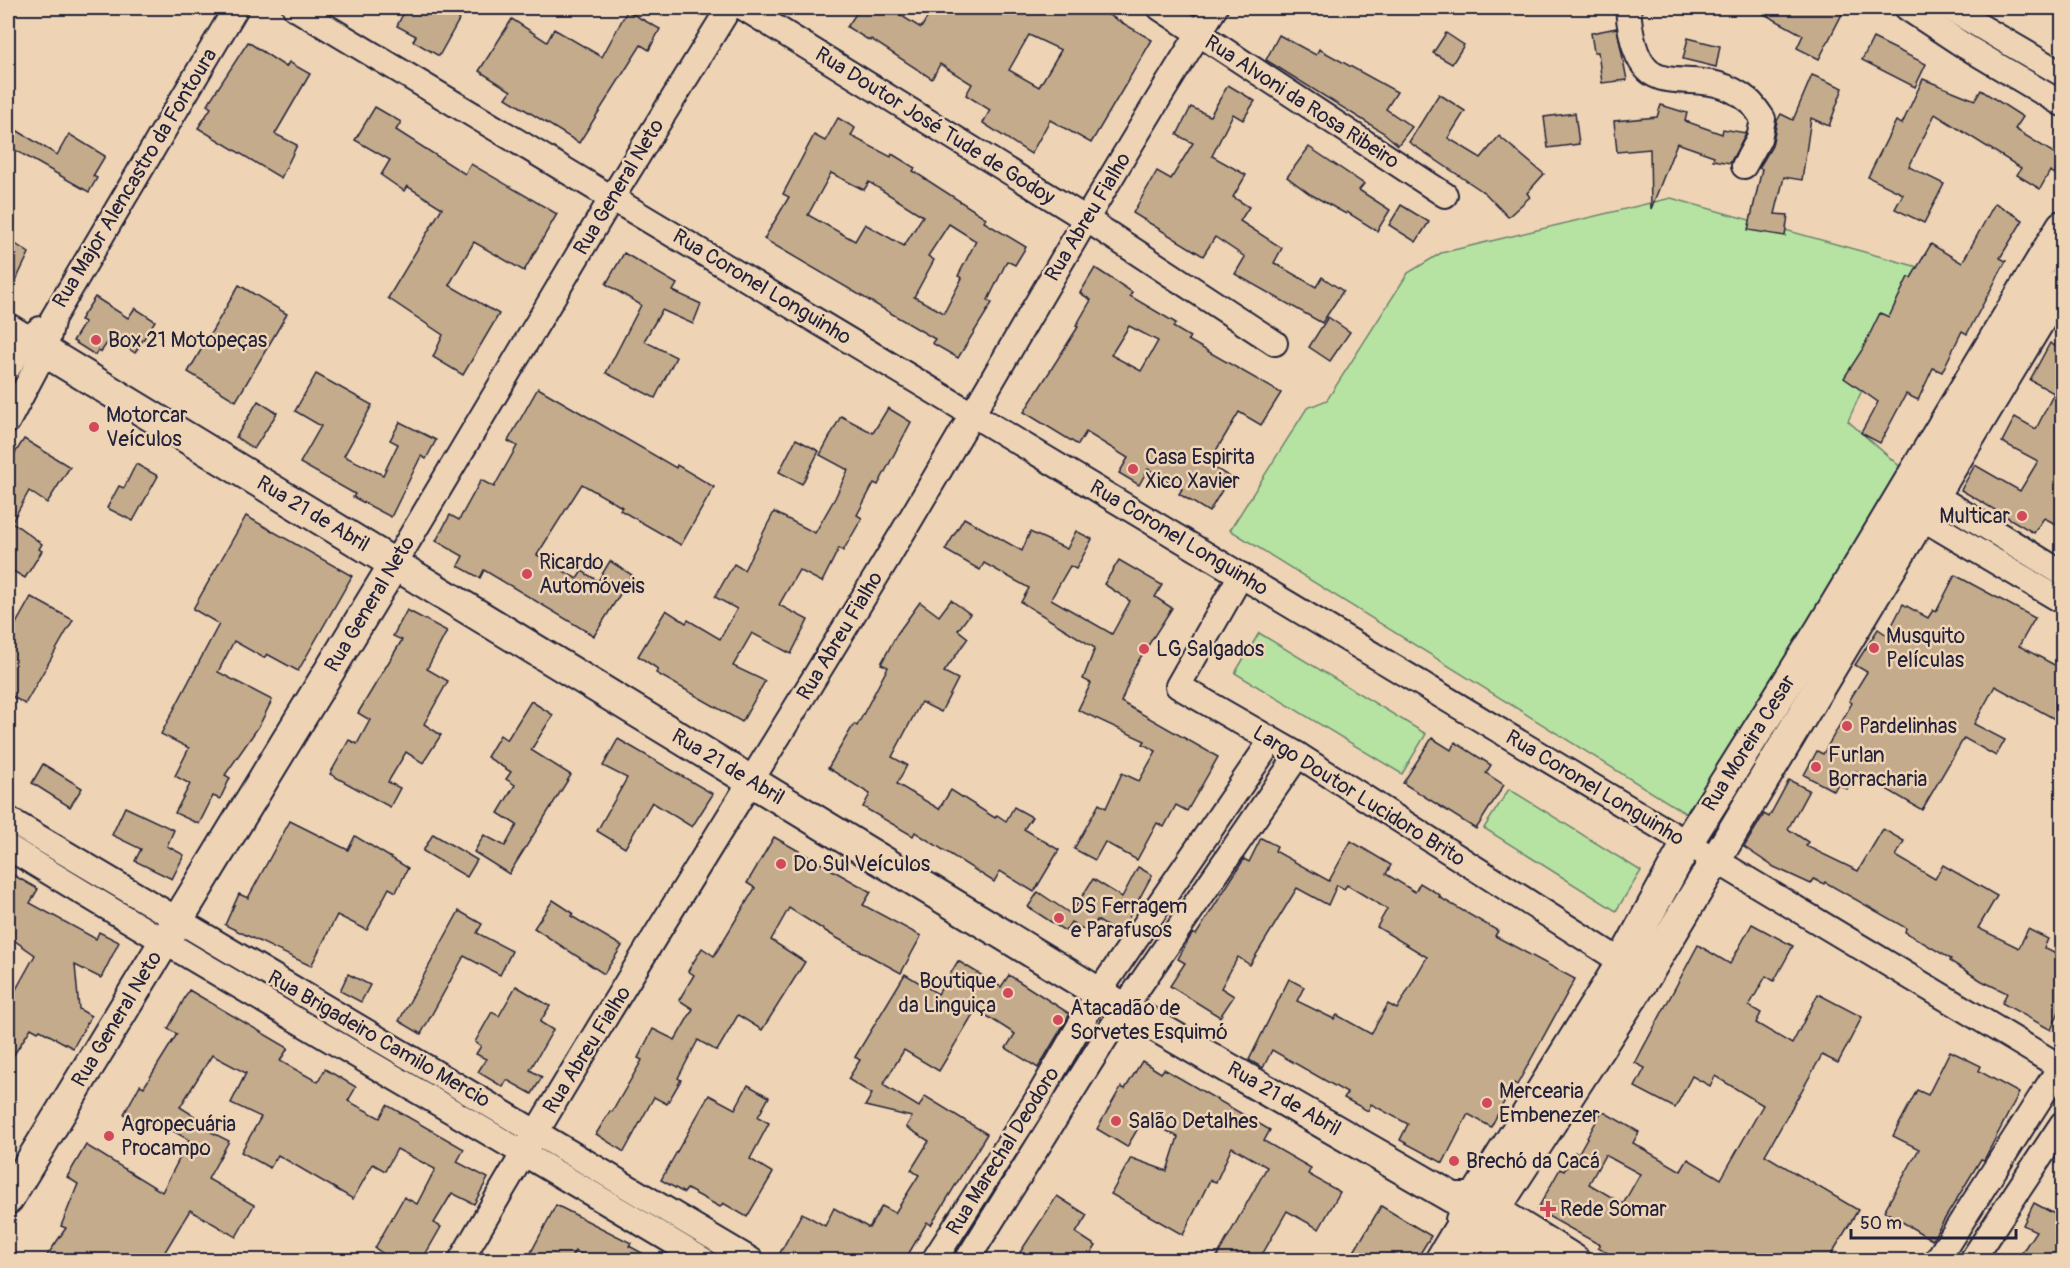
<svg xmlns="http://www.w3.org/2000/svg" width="2070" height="1268" font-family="Pangolin,sans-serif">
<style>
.green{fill:#b6e3a1;stroke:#6c826e;stroke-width:1.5}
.building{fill:#c4ab8b;stroke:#22223b;stroke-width:1.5;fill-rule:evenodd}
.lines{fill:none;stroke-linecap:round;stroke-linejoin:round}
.minor-casing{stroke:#22223b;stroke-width:28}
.tertiary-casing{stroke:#22223b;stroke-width:34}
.minor{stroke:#eed4b5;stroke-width:24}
.tertiary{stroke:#eed4b5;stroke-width:30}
.poi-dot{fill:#d1495b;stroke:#eed4b5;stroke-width:2}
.labels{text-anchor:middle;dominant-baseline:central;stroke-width:5;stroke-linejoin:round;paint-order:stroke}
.street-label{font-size:21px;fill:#22223b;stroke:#eed4b5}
.poi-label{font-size:21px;fill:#22223b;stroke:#eed4b5;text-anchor:start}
</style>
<rect width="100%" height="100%" fill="#eed4b5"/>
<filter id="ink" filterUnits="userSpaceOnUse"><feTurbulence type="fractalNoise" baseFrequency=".0167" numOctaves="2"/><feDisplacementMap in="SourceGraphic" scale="12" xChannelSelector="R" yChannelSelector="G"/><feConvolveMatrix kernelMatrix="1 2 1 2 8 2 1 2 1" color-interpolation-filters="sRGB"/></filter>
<g filter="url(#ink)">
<!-- green -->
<g class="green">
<polygon points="1671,198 1918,267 1848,421 1905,471 1693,818 1230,530 1307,408 1327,400 1408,273 1441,253"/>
<polygon points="1259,633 1426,734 1402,774 1235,673"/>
<polygon points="1509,789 1641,871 1616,911 1484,828"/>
</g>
<!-- building -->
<g class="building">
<polygon points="406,8 443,8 460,18 439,56 413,41 416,36 397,26"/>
<path d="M860 8H889L921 28 933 8H1097L1152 40 1091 143 1050 120 1031 154 983 123 990 110 966 95 972 84 940 64 932 79 871 39 870 41 847 27ZM1029 35 1061 50 1039 87 1009 70Z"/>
<polygon points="1753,8 1828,8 1842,14 1819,59 1797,48 1803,35"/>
<polygon points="627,11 660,29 649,50 641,45 579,143 506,98 511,91 479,71 512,19 547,42 554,29 602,57"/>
<polygon points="1617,28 1627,80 1602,83 1598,52 1594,52 1591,33"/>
<polygon points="1446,33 1464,45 1452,64 1433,53"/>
<polygon points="1279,35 1316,55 1319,49 1397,92 1386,109 1412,127 1398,145 1384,133 1266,60"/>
<polygon points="1688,38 1720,46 1716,67 1683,59"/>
<polygon points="1873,38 1926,64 1915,87 1862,60"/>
<polygon points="248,42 286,67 289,62 310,74 275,134 297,145 281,178 198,128 211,108 207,105"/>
<polygon points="1812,75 1843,88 1829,126 1811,118 1802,180 1784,177 1775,214 1788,215 1785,236 1748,230 1762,169 1759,168 1772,146 1777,121 1781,114 1793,120"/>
<polygon points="1923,79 1975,100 1981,90 2023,117 2015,129 2062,158 2055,174 2050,171 2040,189 2017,175 2021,168 1935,114 1909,167 1944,184 1924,223 1895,209 1903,194 1868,177 1896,121 1902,124"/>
<polygon points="1228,85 1255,101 1243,120 1233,114 1212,156 1246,175 1233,197 1249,207 1240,221 1282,248 1274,263 1316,287 1322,277 1343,291 1322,323 1235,274 1245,257 1215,237 1203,256 1133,213 1157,171 1171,179 1193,143 1177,135 1191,107 1210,116"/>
<polygon points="1439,94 1465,111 1448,138 1481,158 1499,136 1544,174 1527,193 1530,197 1508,217 1485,193 1409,142"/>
<polygon points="1661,105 1687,113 1685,121 1722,134 1723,129 1746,133 1730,163 1713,160 1714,156 1677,143 1651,209 1650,149 1617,152 1614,121 1657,117"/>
<polygon points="375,107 401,122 396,130 465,174 471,164 557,214 524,271 474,242 449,285 499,314 463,375 433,357 443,335 388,298 442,208 407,186 404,191 381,175 390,160 355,140"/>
<polygon points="1575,113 1579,144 1548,148 1544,117"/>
<path d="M838 118 855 128 851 136 891 157 892 154 915 168 913 171 986 218 984 222 1026 247 1015 265 1007 261 988 300 992 303 958 358 932 343 935 339 764 239 789 197 783 194 814 135 825 141ZM831 173 864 190 869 182 923 216 904 246 865 224 855 241 808 215ZM949 224 976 241 958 276 962 278 944 313 914 297 934 260 928 256Z"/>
<polygon points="8,125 57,155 69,134 105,156 93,176 97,178 89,192 8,146"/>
<polygon points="1309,147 1364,184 1359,190 1390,210 1377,231 1347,212 1346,214 1310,194 1287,177"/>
<polygon points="1995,203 2023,220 2000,258 2006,261 1967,334 1962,331 1942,372 1933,368 1918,400 1906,394 1880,443 1861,433 1878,402 1844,378 1862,350 1880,313 1889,317 1908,277 1911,278 1931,244 1962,263"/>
<polygon points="1401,205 1429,222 1416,242 1389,225"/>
<polygon points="8,239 29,253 8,297"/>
<polygon points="624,253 677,284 673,291 701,304 693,324 662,310 644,341 676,357 655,398 606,373 641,305 606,284"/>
<path d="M1095 268 1132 292 1130 296 1176 323 1173 327 1190 337 1188 340 1281 393 1261 425 1239 412 1208 464 1230 477 1209 512 1179 494 1182 489 1148 469 1139 485 1119 473 1128 458 1086 432 1078 445 1024 412 1078 327 1076 326 1091 300 1080 293ZM1129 326 1158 341 1141 371 1111 355Z"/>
<polygon points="239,285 287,314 236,401 188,372"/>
<polygon points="95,297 128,318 135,308 155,321 135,353 111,337 101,352 98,350 95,355 73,341 85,322 80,320"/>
<polygon points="1328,317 1350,332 1330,361 1309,347"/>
<polygon points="2050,343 2062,350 2062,527 2044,518 2034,533 1961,490 1975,465 2020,491 2038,461 2002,442 2015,417 2036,429 2054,393 2030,380"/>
<polygon points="316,374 372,405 344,456 383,475 398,444 390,440 400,422 436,440 426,459 421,456 391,517 353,497 355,494 300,463 321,426 295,411"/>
<polygon points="538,388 676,468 677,465 714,487 681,545 620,510 622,507 582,484 537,555 577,579 582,571 598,581 610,561 632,575 594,636 484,570 480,578 458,566 463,556 436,541 450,515 459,520 481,480 494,487 517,446 508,441"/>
<polygon points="258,401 277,413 254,449 236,437"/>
<polygon points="888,408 911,422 878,485 874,483 857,515 862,518 843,551 839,548 822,582 799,570 779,605 808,620 791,654 752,633 733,666 765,681 742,722 656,673 658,669 638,656 666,610 686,623 688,620 720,639 737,609 715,597 734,564 744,570 774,512 815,533 835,498 848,470 820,455 841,416 873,433"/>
<polygon points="24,439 70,467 47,503 29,491 12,522 42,544 39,549 42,551 25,578 8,568 8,464"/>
<polygon points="796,439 819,451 802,484 779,472"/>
<polygon points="136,464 158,476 133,521 107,508 119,486 124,488"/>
<polygon points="246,516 352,576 298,671 267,654 264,658 234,641 218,672 272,700 259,726 225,775 230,778 220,799 213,796 199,824 175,813 190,784 175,776 189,748 161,734 219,624 193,609"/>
<polygon points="964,518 1022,551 1030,532 1067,549 1076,531 1092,539 1076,569 1070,566 1051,599 1112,634 1130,601 1104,584 1119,560 1162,585 1155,597 1172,608 1135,666 1121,702 1218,757 1187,811 1176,805 1164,827 1157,823 1137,860 1105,842 1095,860 1074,849 1099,804 1106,808 1122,773 1139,781 1156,751 1143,744 1145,741 1078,710 1091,683 1083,679 1095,648 1021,602 1029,588 984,563 980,570 945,550"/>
<polygon points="1955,575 2035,618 2019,646 2062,669 2062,723 1995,686 1974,724 2005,740 1996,756 1964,738 1922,810 1856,771 1847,789 1838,784 1834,791 1804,775 1817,751 1823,754 1852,703 1849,701 1867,672 1855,665 1878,629 1887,635 1903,604 1928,618 1933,610 1936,612"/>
<polygon points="31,597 73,620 25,704 8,694 8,638"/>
<polygon points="951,600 970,614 958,630 968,638 944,672 958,679 941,712 921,702 892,757 907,765 897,784 939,809 951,790 995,818 997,815 1006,821 1014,807 1032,817 1024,829 1059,850 1034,892 1000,871 994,882 915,832 913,836 863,807 870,794 828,768 854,724 857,726 888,667 881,664 897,634 920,602 939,616"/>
<polygon points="407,610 447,631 427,669 448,681 424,724 441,735 423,763 406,752 388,782 400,788 390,807 330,774 349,740 357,744 370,720 358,713 402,640 393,636"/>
<polygon points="531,701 553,715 531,750 571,775 509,874 474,852 484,835 505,846 517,825 498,813 515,785 506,779 511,772 487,757 500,735 507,740"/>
<polygon points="1432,738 1451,750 1455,742 1491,765 1486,773 1504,785 1476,829 1403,783"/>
<polygon points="618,739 713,794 692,827 652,802 625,848 597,831 627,778 603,766"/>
<polygon points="43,764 82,788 70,807 32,783"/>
<polygon points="1789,780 1809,790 1788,829 1808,842 1806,846 1858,871 1883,829 1904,841 1896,856 1935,879 1943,865 1997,896 1978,928 2019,948 2028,929 2048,939 2044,948 2062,957 2062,1005 2051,1030 2002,1003 2007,993 1982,981 1950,961 1951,959 1905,932 1906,928 1825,882 1824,884 1814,879 1811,884 1774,867 1744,847 1764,814 1769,817"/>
<polygon points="125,807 174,830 167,846 184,855 172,879 135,861 141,849 112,835"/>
<polygon points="290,821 348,850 355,836 408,868 396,892 389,888 367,930 337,915 311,966 225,925 239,894 248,898"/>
<polygon points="433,834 477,860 467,877 423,851"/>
<polygon points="774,837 871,892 863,905 921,936 901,973 835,937 789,908 771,940 805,962 762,1030 738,1015 717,1051 698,1040 678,1078 681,1080 667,1104 654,1097 624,1152 596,1134 610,1111 612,1112 642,1060 638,1058 653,1029 675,1040 693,1009 679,1000 694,975 688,971 702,948 714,956 755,888 747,883"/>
<polygon points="1261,838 1277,846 1275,851 1329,881 1351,841 1391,865 1386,874 1415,892 1420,883 1440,895 1439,897 1498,931 1495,936 1575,979 1517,1085 1514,1083 1491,1127 1468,1114 1443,1163 1400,1140 1408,1124 1371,1104 1368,1111 1344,1098 1347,1093 1272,1050 1263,1068 1249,1060 1289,979 1304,987 1297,1001 1334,1019 1337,1015 1371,1034 1388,1004 1397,1009 1427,957 1377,927 1387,909 1347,885 1344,889 1337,885 1328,905 1297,888 1250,965 1238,957 1221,988 1234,996 1220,1017 1170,986 1185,963 1178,959 1189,939 1193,933 1196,935 1244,859 1249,862"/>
<polygon points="1138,867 1152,875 1120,934 1097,920 1090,933 1071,922 1065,931 1028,907 1038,892 1071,914 1093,879 1122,897"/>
<polygon points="8,872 38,889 30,903 96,939 99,932 119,942 101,978 75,965 79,1009 91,1016 73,1048 40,1030 38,1032 31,1028 8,1064 8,1004 35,955 8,936"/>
<polygon points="553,900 573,913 571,916 622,946 604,974 534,928"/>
<polygon points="459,911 482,924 477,933 512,951 500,975 464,956 421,1034 399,1021"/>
<path d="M1752 924 1793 946 1774 981 1766 976 1749 1006 1761 1013 1756 1023 1792 1044 1818 994 1862 1017 1838 1063 1822 1055 1765 1155 1858 1210 1828 1260H1621L1598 1248 1600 1245 1537 1210 1560 1169 1564 1171 1575 1152 1578 1154 1602 1111 1639 1132 1633 1143 1681 1171 1688 1159 1721 1179 1763 1105 1715 1076 1710 1086 1692 1076 1675 1108 1635 1087 1645 1068 1635 1063 1698 945 1730 964ZM1605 1155 1640 1174 1623 1204 1589 1184Z"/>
<polygon points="958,961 1001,987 1009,975 1070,1014 1038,1068 1006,1048 1015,1034 976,1009 939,1071 904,1050 883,1085 919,1107 925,1096 987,1134 931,1225 927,1222 905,1260 867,1260 855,1254 851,1260 794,1260 780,1253 802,1213 825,1226 834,1208 869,1228 882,1206 895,1213 919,1175 911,1170 929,1141 906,1127 912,1117 865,1106 872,1094 848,1079 860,1060 855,1057 905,974 938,994"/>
<polygon points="348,974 370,985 361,1002 340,991"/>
<polygon points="516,986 550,1006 540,1022 553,1030 530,1070 542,1077 532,1094 507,1080 503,1087 478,1072 486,1059 476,1054 481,1046 475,1042 492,1012 499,1016"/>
<polygon points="189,990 288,1048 280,1061 318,1082 325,1069 356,1087 348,1101 380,1118 387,1105 464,1149 457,1162 488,1178 474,1204 452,1193 434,1223 441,1227 422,1260 393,1260 375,1248 404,1197 417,1204 435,1169 397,1149 385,1171 373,1164 353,1199 278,1155 270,1168 241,1152 261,1117 231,1103 246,1073 212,1055 180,1107 196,1117 193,1123 229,1141 208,1179 254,1205 236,1237 190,1210 160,1260 44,1260 66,1228 61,1226 78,1184 67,1177 86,1145 162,1192 189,1140 156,1121 151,1129 124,1114 140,1085 144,1087 177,1034 168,1029"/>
<polygon points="1950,1051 1981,1066 1979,1071 2019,1093 1984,1160 1981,1159 1932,1240 1884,1211 1919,1149 1893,1136 1917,1090 1928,1095"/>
<polygon points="1142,1061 1161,1073 1164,1069 1270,1130 1264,1141 1311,1168 1308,1174 1340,1192 1319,1229 1287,1211 1259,1260 1215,1260 1267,1167 1232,1147 1216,1182 1210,1180 1183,1235 1111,1194 1131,1158 1167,1171 1178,1137 1144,1118 1127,1147 1097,1129 1121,1087 1125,1089"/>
<polygon points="748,1085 769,1097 758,1117 769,1123 750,1159 773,1173 747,1217 723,1203 720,1207 687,1189 684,1193 661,1180 709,1095 735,1109"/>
<polygon points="1057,1196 1087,1215 1076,1233 1096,1246 1087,1260 1015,1260"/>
<polygon points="2034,1203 2062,1218 2062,1260 2017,1260 2036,1231 2023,1225"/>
<polygon points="556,1205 631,1243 629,1246 655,1260 593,1260 575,1251 570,1260 527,1260"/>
<polygon points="1381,1206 1431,1236 1416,1260 1349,1260"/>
</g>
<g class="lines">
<!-- minor casing -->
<g class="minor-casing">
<g id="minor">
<polyline points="295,8 2062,1068"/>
<polyline points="744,8 1086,219 1275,343"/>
<polyline points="1160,8 1445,195"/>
<path d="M1628 8C1637 123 1692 53 1749 101 1754 105 1759 113 1763 119L1759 139 1744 166"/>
<polyline points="1907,8 1963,45 2062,104"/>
<polyline points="1949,8 2062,74"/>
<polyline points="8,368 26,340 40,329"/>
<polyline points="8,421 45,351 53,318 236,8"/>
<polyline points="1921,487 2062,573"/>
<polyline points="1905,508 2062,601"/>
<polyline points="395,563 613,196 729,8"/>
<polyline points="1241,575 1178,686 1298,755 1636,971"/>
<polyline points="8,819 751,1260"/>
<path d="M8 847C237 988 472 1121 703 1260"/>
<path d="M461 1260C598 1023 746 792 888 557 998 374 1101 187 1215 8"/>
<polyline points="934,1260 1036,1101 1099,992 1271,741"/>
<polyline points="967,1260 1124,1008 1298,755"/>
<polyline points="1437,1260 1461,1220"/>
<polyline points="1462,1260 1479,1234"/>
<polyline points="1937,1260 2062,1064"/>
<polyline points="1972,1260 2062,1124"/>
</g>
</g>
<!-- tertiary casing -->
<g class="tertiary-casing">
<g id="tertiary">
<polyline points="8,329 1124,1008 1453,1198 1475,1198 1574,1260"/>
<polyline points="8,1199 395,563"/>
<polyline points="1461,1220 1622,962 1687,843 1821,629 2062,226"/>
<polyline points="1464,1222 1523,1260"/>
<polyline points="1479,1234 1646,976 2062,283"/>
</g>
</g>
<!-- minor -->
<use href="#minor" class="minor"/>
<!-- tertiary -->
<use href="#tertiary" class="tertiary"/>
</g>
</g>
<!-- markers -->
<g class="poi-dot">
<circle cx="96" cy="340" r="6"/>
<circle cx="94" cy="427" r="6"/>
<circle cx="1133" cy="469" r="6"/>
<circle cx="2022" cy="516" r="6"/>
<circle cx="527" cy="574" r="6"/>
<circle cx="1874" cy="648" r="6"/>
<circle cx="1144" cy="649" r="6"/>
<circle cx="1847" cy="726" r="6"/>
<circle cx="1816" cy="767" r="6"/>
<circle cx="781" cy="864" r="6"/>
<circle cx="1059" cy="918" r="6"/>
<circle cx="1008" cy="993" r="6"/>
<circle cx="1058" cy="1020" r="6"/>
<circle cx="1487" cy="1103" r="6"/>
<circle cx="1116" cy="1121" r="6"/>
<circle cx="109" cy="1136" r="6"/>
<circle cx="1454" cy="1161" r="6"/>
<path d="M1545 1200h6v6h6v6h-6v6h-6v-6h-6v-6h6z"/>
</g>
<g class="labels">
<!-- street labels -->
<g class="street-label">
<text transform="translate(1302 102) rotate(33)">Rua Alvoni da Rosa Ribeiro</text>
<text transform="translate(935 126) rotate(32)">Rua Doutor José Tude de Godoy</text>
<text transform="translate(135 178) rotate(-59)">Rua Major Alencastro da Fontoura</text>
<text transform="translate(619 187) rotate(-59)">Rua General Neto</text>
<text transform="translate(1088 217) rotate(-59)">Rua Abreu Fialho</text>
<text transform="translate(762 287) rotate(31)">Rua Coronel Longuinho</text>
<text transform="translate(313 514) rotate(31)">Rua 21 de Abril</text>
<text transform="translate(1179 538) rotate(31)">Rua Coronel Longuinho</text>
<text transform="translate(370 604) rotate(-59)">Rua General Neto</text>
<text transform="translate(840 636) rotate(-59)">Rua Abreu Fialho</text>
<text transform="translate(1749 743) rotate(-58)">Rua Moreira Cesar</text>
<text transform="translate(728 767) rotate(31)">Rua 21 de Abril</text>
<text transform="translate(1595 788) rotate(31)">Rua Coronel Longuinho</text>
<text transform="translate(1359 796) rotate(32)">Largo Doutor Lucidoro Brito</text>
<text transform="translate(117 1019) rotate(-59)">Rua General Neto</text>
<text transform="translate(379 1039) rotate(30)">Rua Brigadeiro Camilo Mercio</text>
<text transform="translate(587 1050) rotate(-58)">Rua Abreu Fialho</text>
<text transform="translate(1284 1099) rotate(30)">Rua 21 de Abril</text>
<text transform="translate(1003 1151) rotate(-58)">Rua Marechal Deodoro</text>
</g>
<!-- poi labels -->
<g class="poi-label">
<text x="108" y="340">Box 21 Motopeças</text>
<text x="106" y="415">Motorcar<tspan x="106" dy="24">Veículos</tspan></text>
<text x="1145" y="457">Casa Espirita<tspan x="1145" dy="24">Xico Xavier</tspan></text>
<text x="2010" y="516" text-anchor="end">Multicar</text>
<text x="539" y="562">Ricardo<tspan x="539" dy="24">Automóveis</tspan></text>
<text x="1886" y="636">Musquito<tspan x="1886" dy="24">Películas</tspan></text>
<text x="1156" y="649">LG Salgados</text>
<text x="1859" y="726">Pardelinhas</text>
<text x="1828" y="755">Furlan<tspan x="1828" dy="24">Borracharia</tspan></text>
<text x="793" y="864">Do Sul Veículos</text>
<text x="1071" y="906">DS Ferragem<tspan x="1071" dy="24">e Parafusos</tspan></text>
<text x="996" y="981" text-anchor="end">Boutique<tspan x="996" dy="24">da Linguiça</tspan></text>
<text x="1070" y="1008">Atacadão de<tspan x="1070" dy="24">Sorvetes Esquimó</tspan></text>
<text x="1499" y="1091">Mercearia<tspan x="1499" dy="24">Embenezer</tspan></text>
<text x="1128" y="1121">Salão Detalhes</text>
<text x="121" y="1124">Agropecuária<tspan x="121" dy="24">Procampo</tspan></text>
<text x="1466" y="1161">Brechó da Cacá</text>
<text x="1560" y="1209">Rede Somar</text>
</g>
</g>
<!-- margin -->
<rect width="2070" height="1268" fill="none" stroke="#eed4b5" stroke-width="30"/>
<rect x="15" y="15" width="2040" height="1238" fill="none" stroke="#22223b" stroke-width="2" filter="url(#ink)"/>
<!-- scale -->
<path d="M1851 1229v9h165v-9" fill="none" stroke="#22223b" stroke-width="3"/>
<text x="1860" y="1229" font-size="18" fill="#22223b" stroke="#eed4b5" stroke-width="4.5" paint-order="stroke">50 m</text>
</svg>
